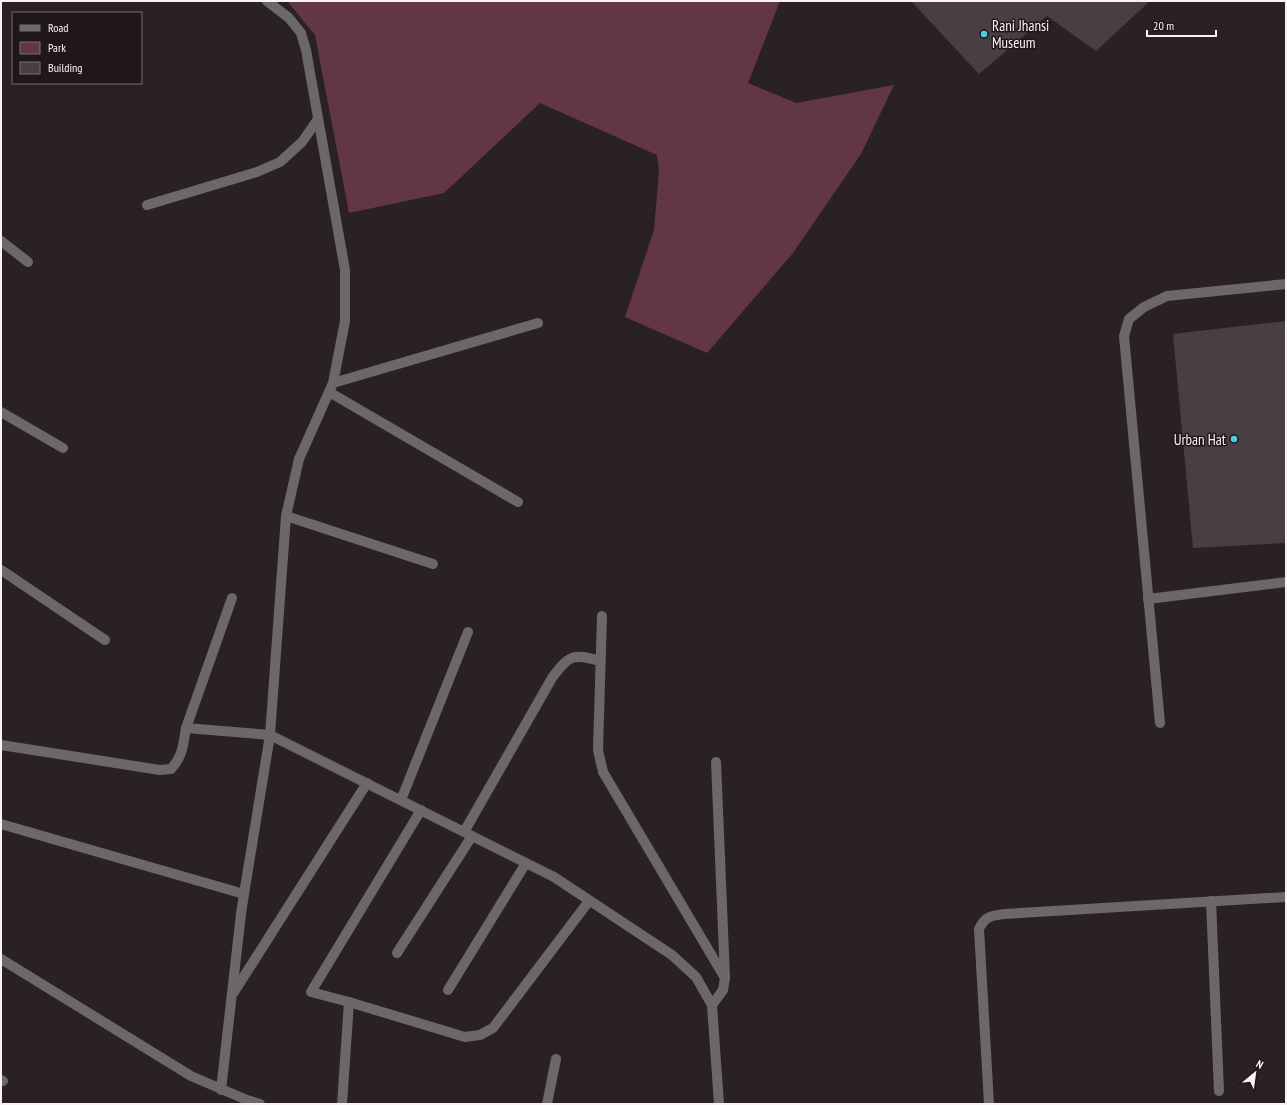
<svg xmlns="http://www.w3.org/2000/svg" width="1287" height="1105" font-family="'PT Sans Narrow',sans-serif">
<style>
.green{fill:#633646}
.building{fill:#493f42}
.lines{fill:none;stroke-linecap:round;stroke-linejoin:round}
.service{stroke:#6c6768;stroke-width:10}
.minor{stroke:#6c6768;stroke-width:10}
.poi-dot{fill:#53cbdc;stroke:#20171a;stroke-width:1.5}
.labels{text-anchor:middle;dominant-baseline:central;stroke-width:3;stroke-linejoin:round;paint-order:stroke}
.poi-label{font-size:15px;fill:#faf3f5;stroke:#20171a;text-anchor:start}
</style>
<rect width="100%" height="100%" fill="#2a2123"/>
<!-- green -->
<polygon class="green" points="287,1 780,1 748,83 796,103 894,85 861,154 793,253 707,353 625,317 654,230 659,172 657,155 540,103 444,193 349,213 315,35"/>
<!-- building -->
<g class="building">
<polygon points="911,1 1150,1 1096,51 1047,16 979,74"/>
<polygon points="1286,321 1286,543 1193,548 1173,334"/>
</g>
<g class="lines">
<!-- service -->
<g class="service">
<polyline points="333,383 538,323"/>
<polyline points="1148,599 1286,582"/>
<polyline points="1160,723 1124,336 1129,319 1144,307 1167,296 1286,284"/>
</g>
<!-- minor -->
<g class="minor">
<polyline points="147,205 257,172 280,162 302,142 318,119"/>
<polyline points="1,241 28,262"/>
<polyline points="329,392 518,502"/>
<polyline points="1,412 63,448"/>
<polyline points="286,516 433,564"/>
<polyline points="1,570 105,640"/>
<polyline points="232,598 186,728 270,735 554,877 672,955 696,977 712,1005 719,1104"/>
<polyline points="602,616 598,750 603,772 725,978"/>
<path d="M1 745 160 770 171 769C183 756 183 745 186 728"/>
<polyline points="401,800 468,632"/>
<polyline points="1,824 244,894 241,914 221,1090"/>
<path d="M464 832 552 678C569 655 573 653 600 661"/>
<polyline points="244,894 270,735 286,516 299,459 333,383 345,321 345,270 306,50 301,33 289,18 267,1"/>
<polyline points="1211,901 1219,1091"/>
<polyline points="397,953 472,836"/>
<polyline points="1,959 191,1076 247,1100 260,1104"/>
<polyline points="448,990 526,863"/>
<polyline points="234,992 367,783"/>
<polyline points="349,1002 465,1037 480,1035 493,1028 589,901"/>
<polyline points="712,1005 723,990 725,978 716,762"/>
<polyline points="1,1080 3,1081"/>
<polyline points="342,1104 349,1002 311,992 421,810"/>
<polyline points="547,1104 556,1059"/>
<path d="M989 1104 979 929C985 916 991 916 1004 914L1286 897"/>
</g>
</g>
<!-- markers -->
<g class="poi-dot">
<circle cx="984" cy="34" r="4"/>
<circle cx="1234" cy="439" r="4"/>
</g>
<g class="labels">
<!-- poi labels -->
<g class="poi-label">
<text x="992" y="25">Rani Jhansi<tspan x="992" dy="17">Museum</tspan></text>
<text x="1226" y="439" text-anchor="end">Urban Hat</text>
</g>
</g>
<!-- border -->
<rect width="1287" height="1105" fill="none" stroke="#faf3f5" stroke-width="4"/>
<!-- legend -->
<rect x="12" y="12" width="130" height="72" fill="#20171a" stroke="#776f72"/>
<rect x="20" y="25" width="20" height="6" fill="#6c6768" stroke="#776f72"/>
<text x="48" y="32" font-size="12" fill="#faf3f5">Road</text>
<rect x="20" y="42" width="20" height="12" fill="#633646" stroke="#776f72"/>
<text x="48" y="52" font-size="12" fill="#faf3f5">Park</text>
<rect x="20" y="62" width="20" height="12" fill="#493f42" stroke="#776f72"/>
<text x="48" y="72" font-size="12" fill="#faf3f5">Building</text>
<!-- north arrow -->
<g transform="translate(1255 1073) rotate(29)" stroke="#20171a" stroke-width="3" paint-order="stroke">
<path d="M0-3L7 15L0 10L-7 15Z" fill="#faf3f5"/>
<text y="-6" font-size="11" font-weight="bold" text-anchor="middle" fill="#faf3f5">N</text>
</g>
<!-- scale -->
<path d="M1147 30v6h69v-6" fill="none" stroke="#faf3f5" stroke-width="2"/>
<text x="1153" y="30" font-size="12" fill="#faf3f5" stroke="#20171a" stroke-width="3" paint-order="stroke">20 m</text>
</svg>
